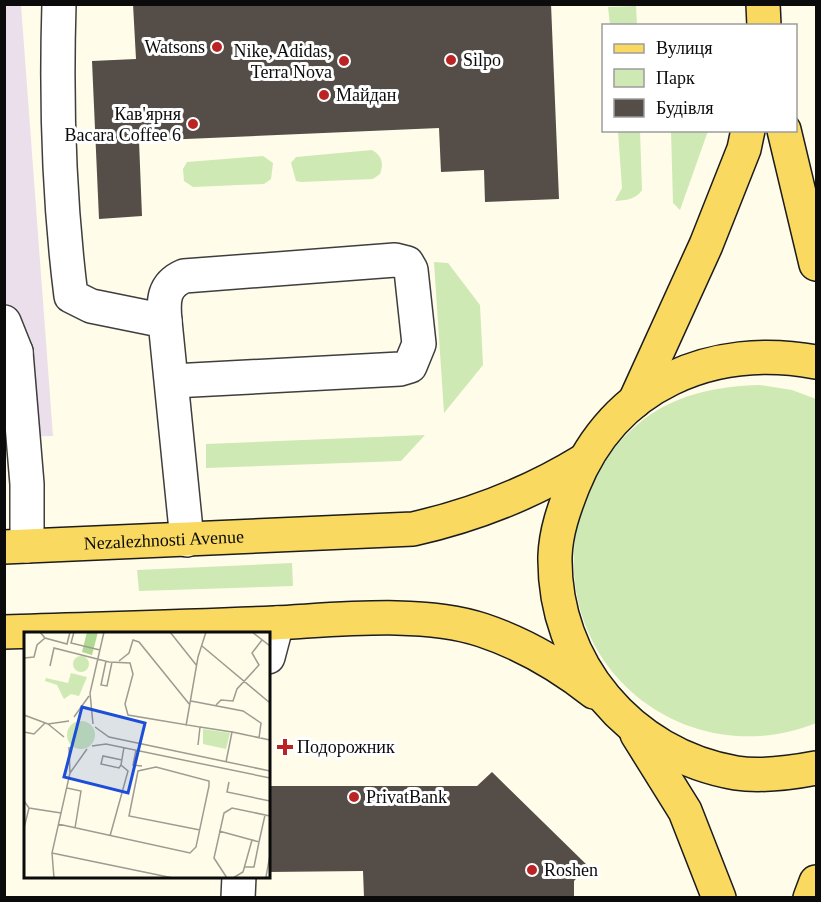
<svg xmlns="http://www.w3.org/2000/svg" width="821" height="902" font-family="'Times New Roman',serif">
<style>
.industrial{fill:#eadfeb}
.green{fill:#cee9b4}
.building{fill:#544d48}
.lines{fill:none;stroke-linecap:round;stroke-linejoin:round}
.minor-casing{stroke:#3e3e3e;stroke-width:36}
.major-casing{stroke:#1c1c1c;stroke-width:36}
.minor{stroke:#fff;stroke-width:33}
.major{stroke:#f9d960;stroke-width:33}
.poi-dot{fill:#bb2425;stroke:#fff;stroke-width:2}
.labels{text-anchor:middle;dominant-baseline:central;stroke-width:6;stroke-linejoin:round;paint-order:stroke}
.poi-label{font-size:18px;fill:#0b0b0b;stroke:#fff;text-anchor:start}
.street-label{font-size:18px;fill:#0b0b0b;stroke:#fff}
.inset-road{fill:none;stroke:#9d9c91;stroke-width:1.5}
.view{fill:#1d4ed8;fill-opacity:0.15;stroke:#1d4ed8;stroke-width:3}
.inset-edge{fill:none;stroke:#0b0b0b;stroke-width:3}
</style>
<rect width="100%" height="100%" fill="#fffcea"/>
<!-- industrial -->
<polygon class="industrial" points="4,5 21,5 53,436 5,437"/>
<!-- green -->
<g class="green">
<polygon points="636,6 637,25 610,25 608,7"/>
<path d="M618 131H640L642 190C636 200 625 200 615 201L622 188Z"/>
<polygon points="671,131 708,131 680,210 673,203"/>
<path d="M372 150C382 156 384 163 380 174L373 179 301 182 296 181 291 163 296 157Z"/>
<polygon points="263,156 273,163 271,179 264,184 193,187 184,181 183,169 187,162"/>
<polygon points="434,262 448,263 480,305 483,365 444,413"/>
<path d="M760 385 792 390 816 399V723C777 739 732 741 692 727 561 681 533 515 637 425 671 395 716 386 760 385Z"/>
<polygon points="425,435 401,461 206,468 206,444"/>
<polygon points="292,563 293,586 139,591 137,570"/>
</g>
<!-- building -->
<g class="building">
<polygon points="133,4 551,4 559,199 485,202 484,170 441,172 439,128 139,141 142,216 99,219 92,61 136,59"/>
<polygon points="492,772 588,866 574,881 574,897 364,897 363,871 268,872 268,786 477,786"/>
</g>
<g class="lines">
<!-- minor casing -->
<g class="minor-casing">
<g id="minor">
<path d="M59 4C56 101 59 201 71 296L91 306 165 321 187 540"/>
<path d="M165 321C163 301 163 285 184 276L395 260 407 263 411 270 419 344 410 366 400 369 173 381"/>
<polyline points="4,322 16,352"/>
<polyline points="4,353 16,352 27,484 27,546"/>
<polyline points="268,657 277,623"/>
<polyline points="238,898 239,876"/>
</g>
</g>
<!-- major casing -->
<g class="major-casing">
<g id="major">
<polyline points="763,4 764,26"/>
<polyline points="784,130 816,264"/>
<path d="M816 362C712 343 614 384 573 486 564 509 556 531 555 556 553 663 630 755 736 773 762 777 790 773 816 768"/>
<polyline points="635,401 706,245 744,149 748,130"/>
<path id="s1" d="M4 547 413 529C475 515 529 494 583 461"/>
<path d="M4 632C94 629 184 627 274 623 336 620 422 610 482 630 521 643 561 666 594 692"/>
<polyline points="637,734 685,811 719,898"/>
<polyline points="810,898 816,882"/>
</g>
</g>
<!-- minor -->
<use href="#minor" class="minor"/>
<!-- major -->
<use href="#major" class="major"/>
</g>
<!-- markers -->
<g class="poi-dot">
<circle cx="217" cy="47" r="6"/>
<circle cx="451" cy="60" r="6"/>
<circle cx="344" cy="61" r="6"/>
<circle cx="324" cy="95" r="6"/>
<circle cx="193" cy="124" r="6"/>
<path d="M282 738h6v6h6v6h-6v6h-6v-6h-6v-6h6z"/>
<circle cx="354" cy="797" r="6"/>
<circle cx="532" cy="870" r="6"/>
</g>
<g class="labels">
<!-- poi labels -->
<g class="poi-label">
<text x="205" y="47" text-anchor="end">Watsons</text>
<text x="332" y="51" text-anchor="end">Nike, Adidas,<tspan x="332" dy="21">Terra Nova</tspan></text>
<text x="463" y="60">Silpo</text>
<text x="336" y="95">Майдан</text>
<text x="181" y="114" text-anchor="end">Кав'ярня<tspan x="181" dy="21">Bacara Coffee 6</tspan></text>
<text x="297" y="747">Подорожник</text>
<text x="366" y="797">PrivatBank</text>
<text x="544" y="870">Roshen</text>
</g>
<!-- street labels -->
<g class="street-label">
<text stroke="none"><textPath href="#s1" startOffset="160">Nezalezhnosti Avenue</textPath></text>
</g>
</g>
<!-- overview -->
<g transform="translate(24 632)">
<rect width="246" height="246" fill="#fffcea"/>
<path d="M49 32a8 8 0 1 1 16 0a8 8 0 1 1-16 0ZM47 41 63 45 55 64 47 62 40 67 33 53 21 49 22 46 44 51ZM43 103a14 14 0 1 1 28 0a14 14 0 1 1-28 0ZM179 97 206 101 202 117 179 112Z" fill="#cee9b4"/>
<path d="M63 0H74L68 23 58 20Z" fill="#b0d993"/>
<path class="inset-road" d="M16 0 21 6 43 12 46 0M50 0 47 11 76 18M146 0 173 34M228 0 246 14M178 14 246 71M0 26 10 25 13 13 21 6M82 29 77 53 83 54 88 30M95 29 105 21 109 8 115 10 166 73M26 34 30 16 85 30 106 31 109 42 101 72 104 83 176 95 174 113M167 69 219 79 237 91 235 106M192 73 197 68 209 69 213 57 235 33 228 21 238 8M0 83 24 92 45 89M50 85 65 64M24 92 40 105M69 92 66 61 80 0M162 94 174 25 182 0M71 95 85 105 246 139M176 95 208 100M0 100 10 102 21 91M68 114 82 112 246 146M112 118 109 133 118 134M202 130 208 100 246 108M97 133 95 136 77 132 79 124 98 128M46 141 63 117M205 150 203 160 246 169M43 156 57 159 51 196M0 169 5 176 37 181M34 192 166 221 172 215 185 154V149L132 135 114 139 105 184 176 198M0 196 5 176M195 199 228 208M86 204 104 139 97 133 100 115M28 221 149 246M246 223 242 245 246 246M221 235H230L235 210M30 246 28 221 46 141 45 115M203 246 190 226 200 181 208 176 246 184M209 246 219 240 228 208 235 210 241 183"/>
<path class="view" d="M58 75 121 91 104 161 40 145Z"/>
<rect width="246" height="246" class="inset-edge"/>
</g>
<!-- border -->
<rect width="821" height="902" fill="none" stroke="#0b0b0b" stroke-width="12"/>
<!-- legend -->
<rect x="602" y="24" width="195" height="108" fill="#ffffff" stroke="#9d9d9d" stroke-width="1.5"/>
<rect x="614" y="44" width="30" height="9" fill="#f9d960" stroke="#9d9d9d" stroke-width="1.5"/>
<text x="656" y="54" font-size="18" fill="#0b0b0b">Вулиця</text>
<rect x="614" y="69" width="30" height="18" fill="#cee9b4" stroke="#9d9d9d" stroke-width="1.5"/>
<text x="656" y="84" font-size="18" fill="#0b0b0b">Парк</text>
<rect x="614" y="99" width="30" height="18" fill="#544d48" stroke="#9d9d9d" stroke-width="1.5"/>
<text x="656" y="114" font-size="18" fill="#0b0b0b">Будівля</text>
</svg>
